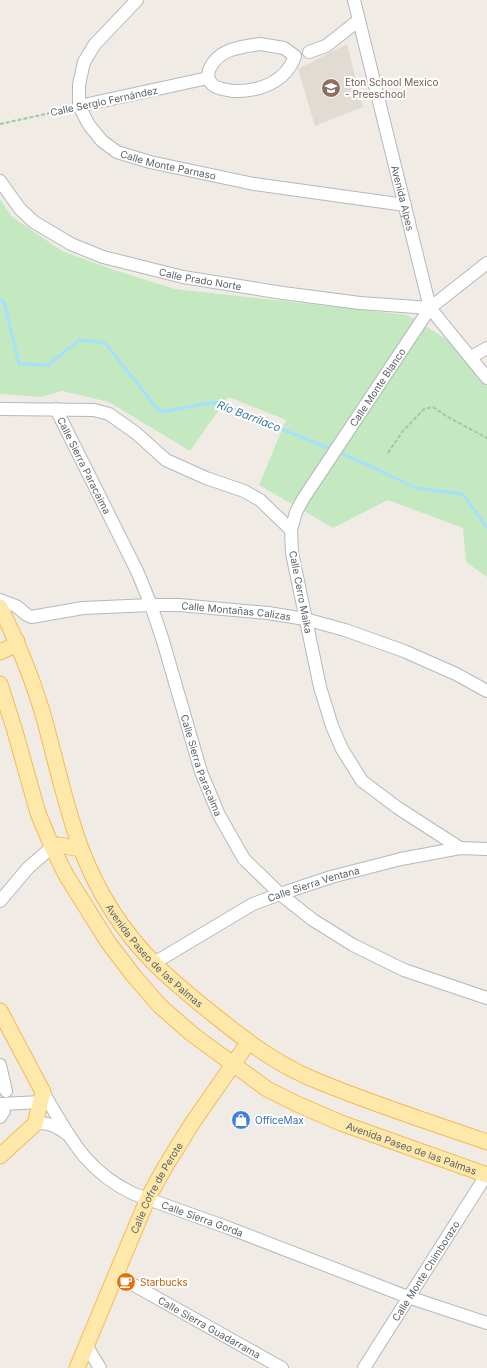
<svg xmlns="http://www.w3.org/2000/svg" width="487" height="1368" font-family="Inter,sans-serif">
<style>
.education{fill:#e0dbd3}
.green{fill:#c4e8c0}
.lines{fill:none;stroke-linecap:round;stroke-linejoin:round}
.stream{stroke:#a5e1ff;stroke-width:3}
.minor-casing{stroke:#b5b8bc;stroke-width:14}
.major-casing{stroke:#f6b957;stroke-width:17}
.path{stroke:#9acca4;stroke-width:2;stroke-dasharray:4 2;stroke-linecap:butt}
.minor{stroke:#fff;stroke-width:12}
.major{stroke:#ffe9aa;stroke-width:15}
.labels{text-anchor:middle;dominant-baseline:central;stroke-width:4;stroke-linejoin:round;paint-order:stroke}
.education-label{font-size:10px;fill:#785e54;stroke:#fff;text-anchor:start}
.street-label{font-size:10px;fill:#5c6266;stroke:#fff}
.shop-label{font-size:10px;fill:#366cbe;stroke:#fff;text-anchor:start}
.food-label{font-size:10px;fill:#c56008;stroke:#fff;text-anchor:start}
.water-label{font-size:11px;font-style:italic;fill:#3877a3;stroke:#fff}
</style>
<rect width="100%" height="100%" fill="#f0ece5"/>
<!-- education -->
<polygon class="education" points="347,44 363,107 315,126 298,69"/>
<!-- green -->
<polygon class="green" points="0,199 11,216 62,251 111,269 175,289 407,315 448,340 487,386 487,577 466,562 463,528 388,500 333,528 259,485 286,420 228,397 190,451 109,402 62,391 40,397 0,394"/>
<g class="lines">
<!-- stream -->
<g class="stream">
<polyline points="0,300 4,302 19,364 48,365 79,340 105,343 160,412 216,402 333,450"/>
<polyline points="338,452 368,465 416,488 463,494 487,528"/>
</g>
<!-- minor casing -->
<g class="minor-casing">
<g id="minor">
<path id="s1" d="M137 0 95 44 84 62 79 85V106L89 125 102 141 117 152 150 162 254 184 405 205"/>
<path id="s2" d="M354 0 430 308 487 378"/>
<path d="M260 44 284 48 295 56C286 82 259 92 233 91 227 90 218 89 213 85 208 81 207 74 210 68 219 49 240 47 260 44Z"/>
<polyline points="309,52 326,46 359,20"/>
<polyline points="79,106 208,78"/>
<path id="s3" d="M0 181 20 209 34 222 71 244 103 257 183 277 283 293 360 303 430 308"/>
<polyline points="471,357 487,348"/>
<polyline points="0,409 94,410 109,414 136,433 166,460 206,478 244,491 260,500 291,530"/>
<path id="s4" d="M56 409 137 571 151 605 163 641 201 772 219 815 244 859 280 894 313 920 353 945 404 970 487 998"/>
<path id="s5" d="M0 600 16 606 27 615 31 617 83 608 151 605H179L268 613 305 619 345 630 404 651 456 674 487 691"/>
<path id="s6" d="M460 848 398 808 362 781 342 749 332 726 320 687 292 553 291 530 296 512 303 499 430 308 487 263"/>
<polyline points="0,901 28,868 52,847"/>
<path id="s7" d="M154 963 253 904 280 894 331 877 401 859 460 848 487 849"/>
<polyline points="0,1065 6,1091"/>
<path id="s8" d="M43 1092C69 1136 85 1171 134 1194L229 1228 408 1297 487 1323"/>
<polyline points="0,1104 41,1102"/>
<polyline points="0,1117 4,1111"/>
<path d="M35 1124C47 1121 57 1126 67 1134"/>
<path id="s9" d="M116 1275 282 1368"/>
<polyline points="86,1345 100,1368"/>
<path id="s10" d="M364 1368 487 1174"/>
</g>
</g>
<!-- major casing -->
<g class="major-casing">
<g id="major">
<path id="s11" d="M0 607C17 641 31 675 42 711 55 756 64 802 80 846 96 889 122 931 155 964 173 982 194 999 214 1015 244 1039 272 1061 308 1077 366 1102 427 1121 487 1142"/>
<polyline points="0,652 11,647 17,641"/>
<path id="s12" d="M0 684 14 728 38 813 52 847 66 875 108 942 133 975 160 1006 192 1034 267 1089 297 1104 341 1123 487 1175"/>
<polyline points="52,847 59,845 81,849"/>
<polyline points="0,1011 43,1092 35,1124 0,1156"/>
<path id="s13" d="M77 1368 148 1198 165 1167 193 1122 248 1043"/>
</g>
</g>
<!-- path -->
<g class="path">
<polyline points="0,124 69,109"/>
<polyline points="388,453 402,432 424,409 433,407 446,416 487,438"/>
</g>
<!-- minor -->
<use href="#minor" class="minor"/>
<!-- major -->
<use href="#major" class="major"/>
</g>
<!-- icons -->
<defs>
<g id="school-disc" transform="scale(1)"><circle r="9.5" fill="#8d6e63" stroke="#fff"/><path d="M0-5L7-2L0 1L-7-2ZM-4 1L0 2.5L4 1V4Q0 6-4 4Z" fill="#fff"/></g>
<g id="shop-disc" transform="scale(1)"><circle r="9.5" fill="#3f7fe0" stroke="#fff"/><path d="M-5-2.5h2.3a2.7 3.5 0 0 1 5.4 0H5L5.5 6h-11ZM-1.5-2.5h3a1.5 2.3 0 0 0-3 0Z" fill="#fff"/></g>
<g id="cafe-disc" transform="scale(1)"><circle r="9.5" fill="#e8710a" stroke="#fff"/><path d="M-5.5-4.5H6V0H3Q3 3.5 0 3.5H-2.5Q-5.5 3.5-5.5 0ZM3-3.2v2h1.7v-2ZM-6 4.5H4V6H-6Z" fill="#fff"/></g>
</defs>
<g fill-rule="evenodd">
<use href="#school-disc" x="331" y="88"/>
<use href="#shop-disc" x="241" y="1120"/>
<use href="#cafe-disc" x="126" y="1282"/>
</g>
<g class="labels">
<!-- education labels -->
<g class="education-label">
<text x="345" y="82">Eton School Mexico<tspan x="345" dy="12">- Preeschool</tspan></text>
</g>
<!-- street labels -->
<g class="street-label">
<text transform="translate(104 101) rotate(-12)">Calle Sergio Fernández</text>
<text stroke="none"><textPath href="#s1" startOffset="240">Calle Monte Parnaso</textPath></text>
<text stroke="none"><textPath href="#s2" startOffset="204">Avenida Alpes</textPath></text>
<text stroke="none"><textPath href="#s3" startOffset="231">Calle Prado Norte</textPath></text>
<text stroke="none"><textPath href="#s6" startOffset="550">Calle Monte Blanco</textPath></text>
<text stroke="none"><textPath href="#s4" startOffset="63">Calle Sierra Paracaima</textPath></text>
<text transform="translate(301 592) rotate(79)">Calle Cerro Maika</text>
<text stroke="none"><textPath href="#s5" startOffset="242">Calle Montañas Calizas</textPath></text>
<text stroke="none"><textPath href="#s4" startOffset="386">Calle Sierra Paracaima</textPath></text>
<text stroke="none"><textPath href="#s7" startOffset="179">Calle Sierra Ventana</textPath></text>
<text stroke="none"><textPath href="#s11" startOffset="387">Avenida Paseo de las Palmas</textPath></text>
<text stroke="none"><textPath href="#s12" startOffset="656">Avenida Paseo de las Palmas</textPath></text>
<text stroke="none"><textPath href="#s13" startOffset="197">Calle Cofre de Perote</textPath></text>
<text stroke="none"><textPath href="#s8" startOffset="212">Calle Sierra Gorda</textPath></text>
<text stroke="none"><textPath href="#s10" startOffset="115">Calle Monte Chimborazo</textPath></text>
<text stroke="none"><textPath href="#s9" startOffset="107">Calle Sierra Guadarrama</textPath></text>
</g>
<!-- shop labels -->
<g class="shop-label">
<text x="255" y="1120">OfficeMax</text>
</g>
<!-- food labels -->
<g class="food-label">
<text x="140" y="1282">Starbucks</text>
</g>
<!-- water labels -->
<g class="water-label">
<text transform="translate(249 416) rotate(21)">Río Barrilaco</text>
</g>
</g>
</svg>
